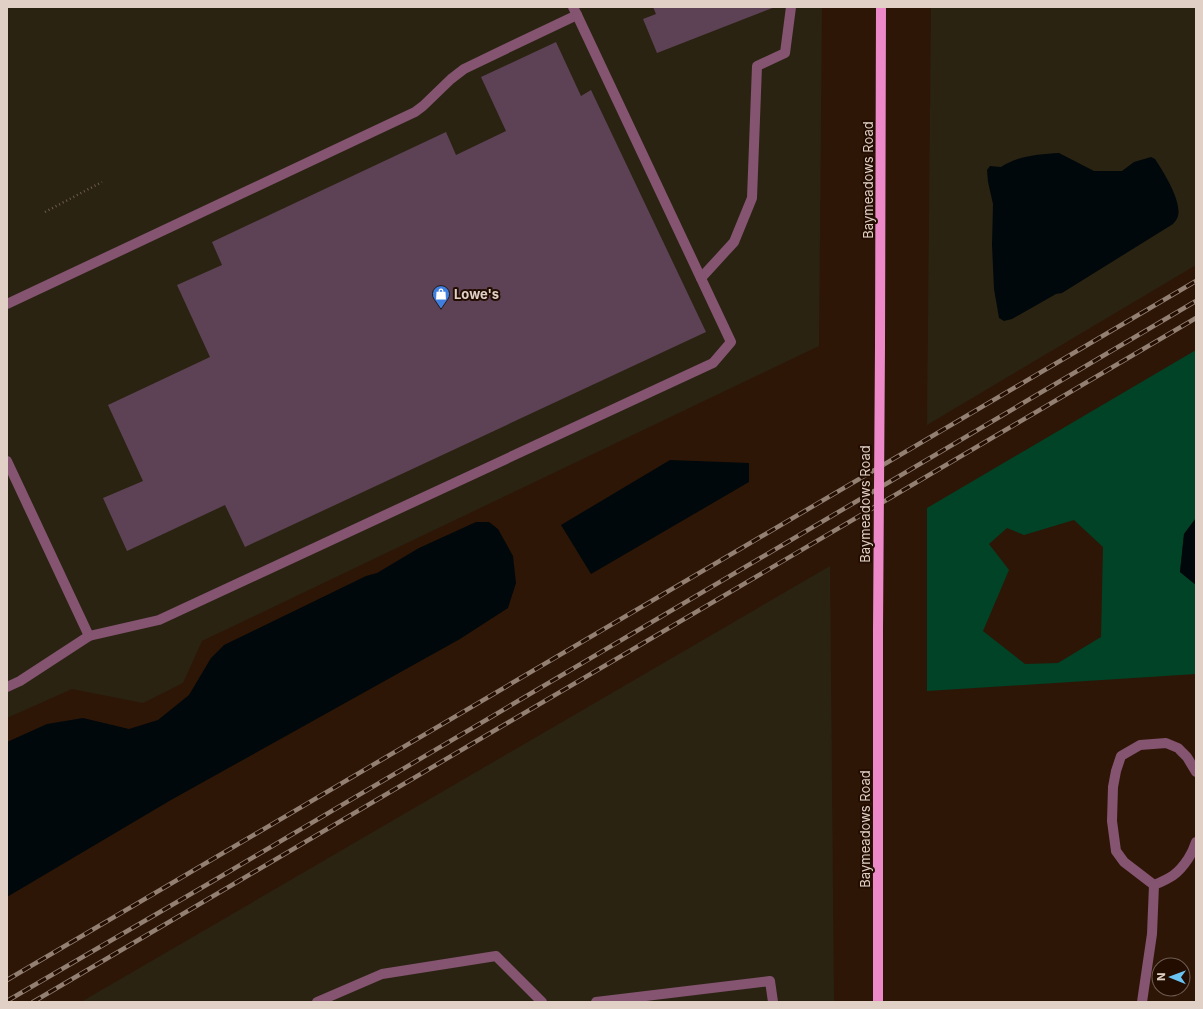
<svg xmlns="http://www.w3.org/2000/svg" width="1203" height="1009" font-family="Inter,sans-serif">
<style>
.commercial{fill:#2a2312}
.green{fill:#004327;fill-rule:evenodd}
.water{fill:#00080b}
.building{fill:#5c4254}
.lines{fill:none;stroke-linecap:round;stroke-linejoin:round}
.path{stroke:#6e5a4c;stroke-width:2.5;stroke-dasharray:1 3;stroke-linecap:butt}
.minor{stroke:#845471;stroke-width:10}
.major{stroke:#ed89c8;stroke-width:10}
.rail-casing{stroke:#938073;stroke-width:4.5}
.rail{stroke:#230d01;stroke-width:3;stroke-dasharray:9;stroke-linecap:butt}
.major-bridge{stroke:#ed89c8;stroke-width:10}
.labels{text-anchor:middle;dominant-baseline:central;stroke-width:4;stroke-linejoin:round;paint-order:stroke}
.street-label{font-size:13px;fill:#e0d0c6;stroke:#230d01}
.poi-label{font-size:13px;font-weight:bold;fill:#e0d0c6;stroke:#230d01;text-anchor:start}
</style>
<rect width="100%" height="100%" fill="#2d1606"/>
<!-- commercial -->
<g class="commercial">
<polygon points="7,7 822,7 819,346 202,641 183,683 143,703 72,689 7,718"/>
<polygon points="931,7 1196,7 1196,265 927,425"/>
<polygon points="830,566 834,1002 81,1002"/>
</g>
<!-- green -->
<path class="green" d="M1196 350V518L1184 534 1180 572 1196 585V674L927 691V508ZM1074 520 1103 547 1101 637 1058 663 1025 664 983 631 1009 570 989 544 1007 528 1024 535Z"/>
<!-- water -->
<g class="water">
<path d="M1059 153 1094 171H1122L1134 162 1151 157 1155 159C1163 171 1182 201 1178 216 1177 219 1175 222 1173 224L1062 293 1056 294 1012 319 1004 321 999 318 994 289 992 245 993 204 988 182 987 170 990 166 1001 167C1017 156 1039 154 1059 153Z"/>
<polygon points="670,460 749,463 749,482 591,574 561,525"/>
<polygon points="1196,518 1196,585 1180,572 1184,534"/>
<polygon points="476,522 489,522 498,529 513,556 516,583 508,608 460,639 171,800 7,897 7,742 47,724 83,718 129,729 158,720 189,695 211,658 224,645 366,576 377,573 419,548"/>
</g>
<!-- building -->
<g class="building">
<polygon points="653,7 775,7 657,53 643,19 656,14"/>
<polygon points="556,42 581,96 591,90 706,332 245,547 225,505 127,551 103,498 143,481 108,405 210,357 177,285 222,265 212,242 446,132 456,155 506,131 481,77"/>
</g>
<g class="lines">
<!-- path -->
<polyline class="path" points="45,212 102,182"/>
<!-- minor -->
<g class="minor">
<polyline points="701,278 734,242 752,198 757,66 785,53 791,7"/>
<polyline points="7,304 415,112 423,106 451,79 464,69 518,43 577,15 573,7"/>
<polyline points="7,461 89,636 20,681 7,687"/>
<polyline points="89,636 159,620 713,363 731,342 577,15"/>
<polyline points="1154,885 1124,862 1116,851 1112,821 1113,787 1116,771 1121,756 1140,745 1166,743 1178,748 1187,757 1196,772"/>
<path d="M1154 885C1171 878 1178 874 1188 859 1192 853 1194 848 1196 842"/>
<polyline points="317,1002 382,974 496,956 542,1002"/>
<polyline points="596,1002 770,981 773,1002"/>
<polyline points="1142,1002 1152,934 1154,885"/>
</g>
<!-- major -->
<g class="major">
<polyline points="880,346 881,7"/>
<polyline points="878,630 878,1002"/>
</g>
<!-- rail casing -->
<g class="rail-casing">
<g id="rail">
<polyline points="7,980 1196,281"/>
<polyline points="7,1001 208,884 1196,301"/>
<polyline points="33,1002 1196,318"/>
</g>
</g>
<!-- rail -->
<use href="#rail" class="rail"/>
<!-- major-bridge -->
<polyline class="major-bridge" points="878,630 880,346"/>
</g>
<!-- icons -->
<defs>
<g id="shop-pin" transform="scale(0.9)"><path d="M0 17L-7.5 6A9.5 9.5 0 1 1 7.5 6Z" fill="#3f7fe0" stroke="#230d01"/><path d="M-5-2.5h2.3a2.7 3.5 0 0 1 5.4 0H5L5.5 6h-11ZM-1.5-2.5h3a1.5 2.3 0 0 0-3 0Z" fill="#fff"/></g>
</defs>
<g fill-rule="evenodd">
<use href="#shop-pin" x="441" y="294"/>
</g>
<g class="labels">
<!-- street labels -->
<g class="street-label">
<text transform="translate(868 180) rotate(-90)">Baymeadows Road</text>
<text transform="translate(865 504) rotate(-90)">Baymeadows Road</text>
<text transform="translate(865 829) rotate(-90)">Baymeadows Road</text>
</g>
<!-- poi labels -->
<g class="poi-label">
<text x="454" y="294">Lowe's</text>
</g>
</g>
<!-- border -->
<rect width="1203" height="1009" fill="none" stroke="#e0d0c6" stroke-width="16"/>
<!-- north arrow -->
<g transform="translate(1171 977) rotate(271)"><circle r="19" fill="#230d01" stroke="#6f5b50"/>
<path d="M0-3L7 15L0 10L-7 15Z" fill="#6bc3f2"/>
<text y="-6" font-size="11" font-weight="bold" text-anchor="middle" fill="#e0d0c6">N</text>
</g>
</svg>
